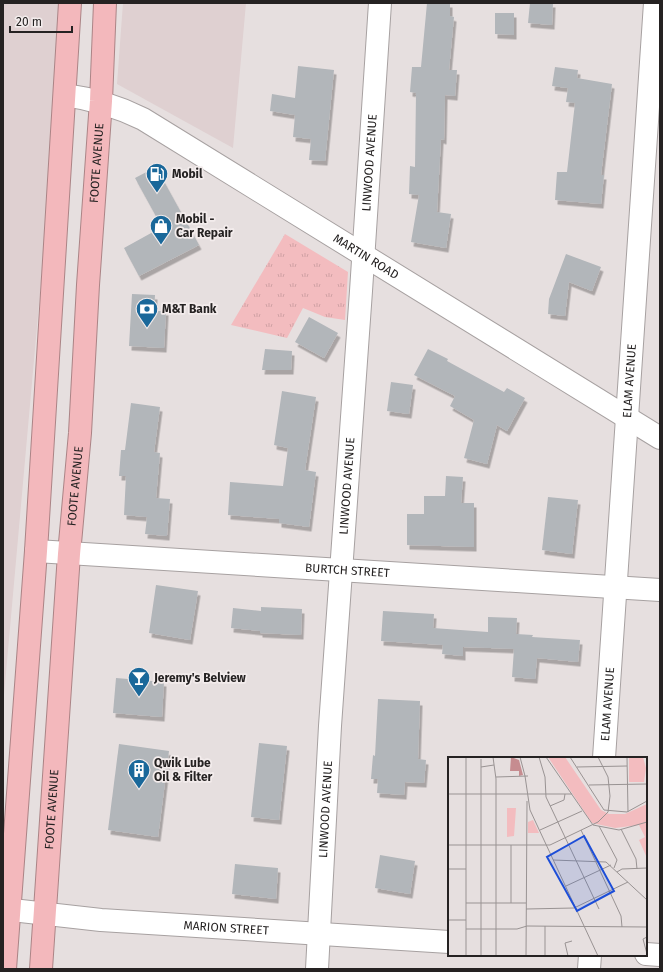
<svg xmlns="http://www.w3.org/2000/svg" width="663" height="972" font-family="'Fira Sans',sans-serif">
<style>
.built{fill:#dfd0d1}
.grass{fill:url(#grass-tufts)}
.building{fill:#b2b6ba;filter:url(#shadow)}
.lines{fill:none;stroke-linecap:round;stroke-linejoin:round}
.minor-casing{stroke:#a7a1a1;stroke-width:24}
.highway-casing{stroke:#ab8486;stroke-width:24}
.minor{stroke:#fff;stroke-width:22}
.highway{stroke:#f3b8bc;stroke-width:22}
.labels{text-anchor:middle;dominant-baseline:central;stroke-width:3.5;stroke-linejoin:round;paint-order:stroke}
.street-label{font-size:12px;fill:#252222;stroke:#f3ecec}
.poi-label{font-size:12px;font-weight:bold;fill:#252222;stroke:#f3ecec;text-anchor:start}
.inset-road{fill:none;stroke:#999393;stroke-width:1}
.view{fill:#1d4ed8;fill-opacity:0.15;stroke:#1d4ed8;stroke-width:2}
.inset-edge{fill:none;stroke:#252222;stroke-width:2}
</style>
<defs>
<pattern id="grass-tufts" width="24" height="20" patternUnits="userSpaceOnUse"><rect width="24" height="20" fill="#f3bcbf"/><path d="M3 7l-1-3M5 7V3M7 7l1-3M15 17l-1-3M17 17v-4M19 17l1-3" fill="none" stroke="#d0a1a4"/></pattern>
<filter id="shadow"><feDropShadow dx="2.5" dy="4.5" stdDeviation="0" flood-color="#0004"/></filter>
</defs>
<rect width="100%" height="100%" fill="#e6dfdf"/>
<!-- built -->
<g class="built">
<polygon points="3,3 66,3 3,706"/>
<polygon points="123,3 246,3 233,148 117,84"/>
</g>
<!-- grass -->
<polygon class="grass" points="285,234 348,272 345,320 325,317 303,308 287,338 231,325"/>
<!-- building -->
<g class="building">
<polygon points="427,3 450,3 450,16 454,17 449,70 457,70 455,96 445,95 444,140 441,139 437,212 451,214 446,248 411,242 419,195 409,194 410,166 415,167 416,93 410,92 412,67 421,67"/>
<polygon points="530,3 553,3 552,25 528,23"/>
<polygon points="495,13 514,13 514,35 495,34"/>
<polygon points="298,66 334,70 325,161 309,160 311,139 293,137 295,115 270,111 272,94 295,98"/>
<polygon points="555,67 578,70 577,78 612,84 601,175 604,175 601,204 555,200 557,172 567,172 575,103 566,102 568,88 552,86"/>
<polygon points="156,167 199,245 139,276 124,248 162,227 135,178"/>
<polygon points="566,254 601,267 592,291 569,282 565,316 548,314 549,299"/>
<polygon points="132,294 155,295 154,311 166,311 164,348 129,346"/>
<polygon points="309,317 338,333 324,358 295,342"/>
<polygon points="265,349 292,351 291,370 262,370"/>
<polygon points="428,349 448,359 447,361 504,392 507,388 525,398 507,431 497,425 487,464 464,458 474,420 450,406 455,396 414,375"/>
<polygon points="391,382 413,385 409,414 387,411"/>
<polygon points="282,391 316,397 305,470 316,472 309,527 279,523 279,519 228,515 230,482 283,486 288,448 274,445"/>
<polygon points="131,403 160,407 154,452 160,453 156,498 170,499 167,536 145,534 147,517 124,515 126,476 119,476 121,450 125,450"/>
<polygon points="446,476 463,477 461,503 474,503 474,547 407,545 407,514 424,514 424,496 445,496"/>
<polygon points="548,497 578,500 572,554 542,550"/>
<polygon points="156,585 198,591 190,640 149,633"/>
<polygon points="261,607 302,609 301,635 260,633 260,631 231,628 233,608 261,611"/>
<polygon points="383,611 434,614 433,628 488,632 488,617 517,618 516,634 533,635 532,637 580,640 578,662 537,658 535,679 512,677 514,649 463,647 463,656 442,654 443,645 381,641"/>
<polygon points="116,678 164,682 162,717 113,713"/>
<polygon points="378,699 420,701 418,759 426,760 424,783 405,782 404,795 377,793 378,779 371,779 373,755 375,756"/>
<polygon points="259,743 287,746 279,820 251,817"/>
<polygon points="119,744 169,751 158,837 108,830"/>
<polygon points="380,855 415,861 410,894 375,888"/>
<polygon points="235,864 278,868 276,899 232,894"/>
</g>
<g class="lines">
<!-- minor casing -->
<g class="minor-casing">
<g id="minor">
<path id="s1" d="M65 95C94 99 117 106 143 119L660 438"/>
<path id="s2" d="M36 551 660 590"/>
<path id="s3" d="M604 758 655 3"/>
<path id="s4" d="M3 909 101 920 449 942"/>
<polyline points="646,954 660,955"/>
<path id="s5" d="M317 969 330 726 361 291 380 3"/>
<polyline points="589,969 590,955"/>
</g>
</g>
<!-- highway casing -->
<g class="highway-casing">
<g id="highway">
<polyline points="5,969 36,551 70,3"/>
<path id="s6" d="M41 969 69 554 80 433 88 285 101 101 105 3"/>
</g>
</g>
<!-- minor -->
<use href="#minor" class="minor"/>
<!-- highway -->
<use href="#highway" class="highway"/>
</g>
<!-- icons -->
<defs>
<g id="fuel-pin" transform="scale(1.15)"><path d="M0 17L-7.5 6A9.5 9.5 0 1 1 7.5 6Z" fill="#1a689a" stroke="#f3ecec"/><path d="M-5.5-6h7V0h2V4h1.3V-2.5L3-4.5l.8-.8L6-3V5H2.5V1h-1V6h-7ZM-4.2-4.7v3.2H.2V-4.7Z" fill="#fff"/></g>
<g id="shop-pin" transform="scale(1.15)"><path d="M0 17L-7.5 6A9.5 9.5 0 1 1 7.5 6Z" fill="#1a689a" stroke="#f3ecec"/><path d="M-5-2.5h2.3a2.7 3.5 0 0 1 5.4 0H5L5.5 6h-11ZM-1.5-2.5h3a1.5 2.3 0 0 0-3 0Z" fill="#fff"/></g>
<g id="bank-pin" transform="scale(1.15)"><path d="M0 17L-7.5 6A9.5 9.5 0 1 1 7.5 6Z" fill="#1a689a" stroke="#f3ecec"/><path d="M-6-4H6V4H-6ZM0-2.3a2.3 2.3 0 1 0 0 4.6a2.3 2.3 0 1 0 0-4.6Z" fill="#fff"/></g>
<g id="bar-pin" transform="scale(1.15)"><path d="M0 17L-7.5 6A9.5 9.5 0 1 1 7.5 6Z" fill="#1a689a" stroke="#f3ecec"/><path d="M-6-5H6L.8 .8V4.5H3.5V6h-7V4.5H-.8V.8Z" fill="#fff"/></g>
<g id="building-pin" transform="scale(1.15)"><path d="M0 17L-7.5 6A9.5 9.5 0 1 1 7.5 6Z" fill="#1a689a" stroke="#f3ecec"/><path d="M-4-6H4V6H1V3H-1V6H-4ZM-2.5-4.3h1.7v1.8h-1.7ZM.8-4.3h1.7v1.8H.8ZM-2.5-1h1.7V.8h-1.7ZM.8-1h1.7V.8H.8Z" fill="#fff"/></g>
</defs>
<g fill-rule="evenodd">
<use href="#fuel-pin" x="157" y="174"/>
<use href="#shop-pin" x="161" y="226"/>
<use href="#bank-pin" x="147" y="309"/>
<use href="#bar-pin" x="139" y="678"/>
<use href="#building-pin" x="139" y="770"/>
</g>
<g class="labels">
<!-- street labels -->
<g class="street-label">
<text stroke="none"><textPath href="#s6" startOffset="808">FOOTE AVENUE</textPath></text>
<text stroke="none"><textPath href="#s5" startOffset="808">LINWOOD AVENUE</textPath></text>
<text stroke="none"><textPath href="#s1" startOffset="344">MARTIN ROAD</textPath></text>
<text stroke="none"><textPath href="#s3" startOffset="378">ELAM AVENUE</textPath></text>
<text stroke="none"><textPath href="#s6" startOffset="484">FOOTE AVENUE</textPath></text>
<text stroke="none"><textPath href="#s5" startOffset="484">LINWOOD AVENUE</textPath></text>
<text stroke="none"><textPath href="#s2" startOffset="312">BURTCH STREET</textPath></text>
<text stroke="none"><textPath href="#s3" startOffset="54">ELAM AVENUE</textPath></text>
<text stroke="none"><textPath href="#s6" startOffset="160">FOOTE AVENUE</textPath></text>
<text stroke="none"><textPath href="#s5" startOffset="160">LINWOOD AVENUE</textPath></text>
<text stroke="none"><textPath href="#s4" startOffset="224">MARION STREET</textPath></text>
</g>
<!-- poi labels -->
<g class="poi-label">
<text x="172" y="174">Mobil</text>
<text x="176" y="219">Mobil -<tspan x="176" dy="14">Car Repair</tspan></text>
<text x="162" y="309">M&amp;T Bank</text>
<text x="154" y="678">Jeremy's Belview</text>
<text x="154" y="763">Qwik Lube<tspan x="154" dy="14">Oil &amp; Filter</tspan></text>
</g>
</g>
<!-- overview -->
<g transform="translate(448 757)">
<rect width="199" height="199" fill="#e6dfdf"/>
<path d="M100 0H117L153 53 161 57H177L199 47V101L191 83 197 80 191 68 167 71 144 66ZM181 0H195L198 11 196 25H181ZM59 51H68L66 79 59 80ZM85 63 91 76H80V65Z" fill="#f3bcbf"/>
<path d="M63 0 71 3 75 18 71 19V14H62Z" fill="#c68c90"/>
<path class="inset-road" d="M45 0 48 22V199M72 0 77 19 82 53 150 199M91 0 97 20 98 40 151 152M98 0 145 68 171 73 199 65M122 0 156 53 179 55 199 44M179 0 180 55M33 10 46 8M129 10 179 9M48 20 80 19M141 28 199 27M0 37H124M102 49 116 43 117 37M151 69 169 103 166 111M173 72 188 102 189 112M92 73 134 54M133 73 173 159 174 170M0 88H102L150 65 160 55 162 39 160 20 150 0M63 88V146M105 103 158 105 199 143M0 112H18M169 115 174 112 199 111M118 129 163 108M18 146H78M78 152 126 151 180 125M0 163H18M18 172H69L79 169 199 170M199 180 195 182 199 197M18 199V0M33 199V2M78 199 79 44M97 199V169M120 199 117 186 124 184"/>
<path class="view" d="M136 79 166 134 129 154 99 100Z"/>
<rect width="199" height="199" class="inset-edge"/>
</g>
<!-- border -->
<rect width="663" height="972" fill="none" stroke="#252222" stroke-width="8"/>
<!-- scale -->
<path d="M10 26v6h62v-6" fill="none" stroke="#252222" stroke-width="2"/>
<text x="16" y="26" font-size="12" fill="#252222" stroke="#f3ecec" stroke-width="3" paint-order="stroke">20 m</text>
</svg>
